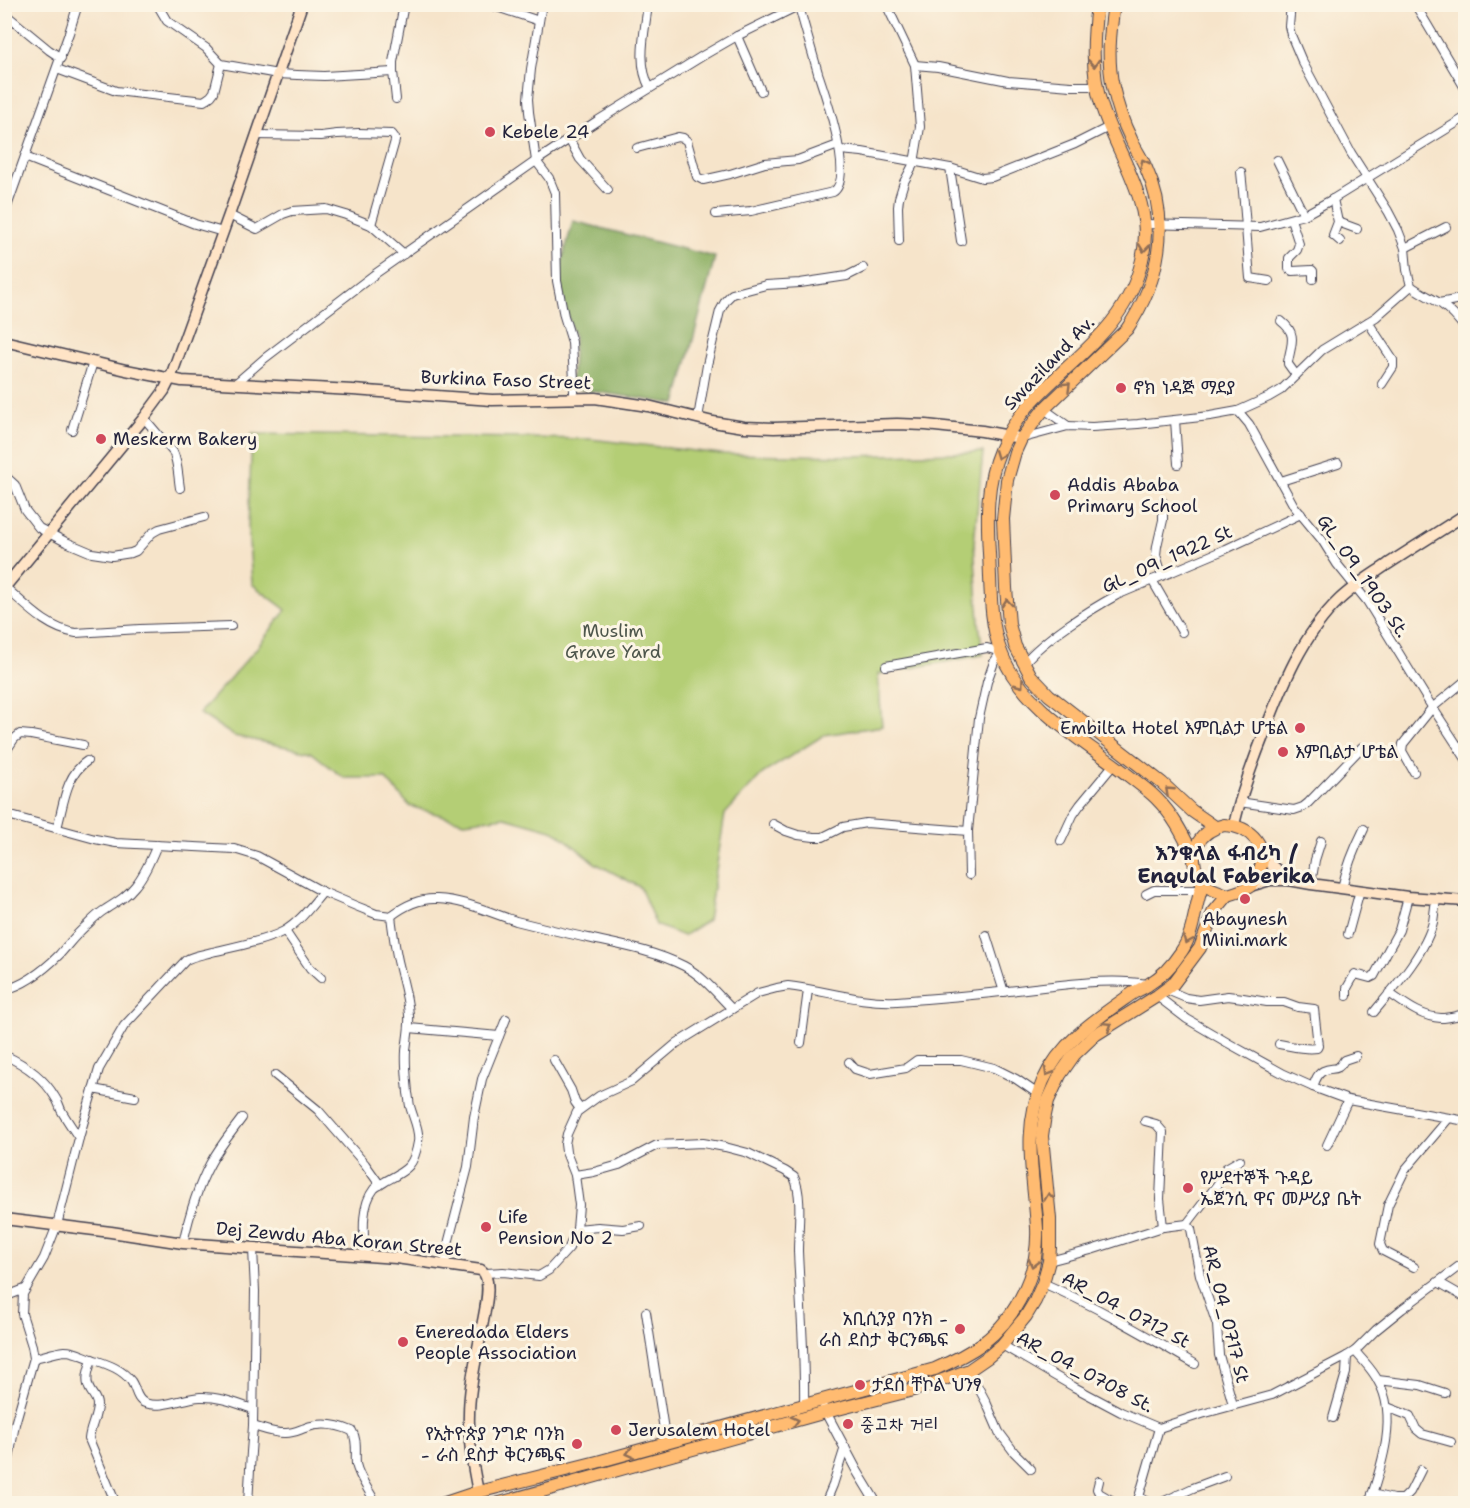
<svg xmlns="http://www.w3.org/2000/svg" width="1470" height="1508" font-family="'Shantell Sans','Noto Sans Ethiopic','Poor Story',sans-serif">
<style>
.green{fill:#b4ce74;stroke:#6b7858;stroke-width:1.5}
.forest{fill:#8fb166;stroke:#586a50;stroke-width:1.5}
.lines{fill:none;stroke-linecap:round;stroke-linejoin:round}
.minor-casing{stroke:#423f50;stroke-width:10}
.tertiary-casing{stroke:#423f50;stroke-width:11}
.secondary-casing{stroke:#423f50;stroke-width:13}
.primary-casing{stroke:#423f50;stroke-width:14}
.minor{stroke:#fff;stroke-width:8}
.tertiary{stroke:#fff;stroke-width:9}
.secondary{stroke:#ffe4c6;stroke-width:10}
.primary{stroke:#ffbb71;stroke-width:12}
.oneway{stroke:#906e56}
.poi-dot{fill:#d1495b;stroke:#fcf5e5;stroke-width:2}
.labels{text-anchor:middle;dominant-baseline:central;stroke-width:6;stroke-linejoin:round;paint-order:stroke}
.poi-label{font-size:18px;fill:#22223b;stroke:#fcf5e5;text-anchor:start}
.street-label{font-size:18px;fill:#22223b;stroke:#fcf5e5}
.park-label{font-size:18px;fill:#4e564c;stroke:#fcf5e5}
.neighbourhood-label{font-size:20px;font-weight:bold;fill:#22223b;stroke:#fcf5e5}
</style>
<rect width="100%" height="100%" fill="#fcf5e5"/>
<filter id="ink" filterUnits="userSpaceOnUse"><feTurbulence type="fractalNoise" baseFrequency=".0167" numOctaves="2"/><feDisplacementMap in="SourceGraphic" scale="12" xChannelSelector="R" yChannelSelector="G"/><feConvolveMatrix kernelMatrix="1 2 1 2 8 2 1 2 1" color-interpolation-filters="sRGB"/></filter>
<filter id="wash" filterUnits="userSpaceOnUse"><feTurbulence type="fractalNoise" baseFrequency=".008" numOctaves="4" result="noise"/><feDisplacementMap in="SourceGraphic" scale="24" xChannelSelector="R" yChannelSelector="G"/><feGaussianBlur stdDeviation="1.35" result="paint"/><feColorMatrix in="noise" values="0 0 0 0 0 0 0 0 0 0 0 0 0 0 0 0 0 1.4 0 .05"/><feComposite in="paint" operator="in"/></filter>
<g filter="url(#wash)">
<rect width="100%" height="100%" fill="#f6e4ca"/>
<!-- green -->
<polygon class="green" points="252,434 590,439 721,454 853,456 983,452 974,543 979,622 983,655 878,674 882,726 824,735 762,774 725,814 708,920 683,936 656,925 640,887 595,863 555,831 505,817 464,822 410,806 385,778 344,778 311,752 234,736 199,713 256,649 286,610 252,584 248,527"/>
<!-- forest -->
<polygon class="forest" points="573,221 715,257 676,404 571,388 574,337 557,280"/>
</g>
<g filter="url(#ink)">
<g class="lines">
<!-- minor casing -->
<g class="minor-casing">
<g id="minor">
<polyline points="157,4 167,21 206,48 221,64 278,74 297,75 324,76 393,72"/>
<polyline points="488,4 539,21"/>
<polyline points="542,4 531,69 528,99 529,112 536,161 549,178 555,193 557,281 564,316 572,342 574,381 574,399"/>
<path d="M648 4C645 32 636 63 650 88"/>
<polyline points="886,4 915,65 920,127 914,163 904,182 899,198 898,207 899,241"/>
<path d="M1291 4 1289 26 1291 35 1302 61 1351 153 1388 211 1398 230 1405 248 1407 270 1411 286C1421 293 1431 298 1441 304 1451 311 1459 320 1466 330"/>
<polyline points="1415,4 1466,90"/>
<polyline points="4,13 49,50 61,58"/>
<polyline points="737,36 761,91"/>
<polyline points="915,65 938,67 1008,81 1071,86 1096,86"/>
<polyline points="57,69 116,91 204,101 211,96 214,92 221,64"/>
<polyline points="396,99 393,72 393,62 404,4"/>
<polyline points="256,135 321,136 337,134 359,133 392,134 395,138 395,141 371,225"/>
<polyline points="569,139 580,159 608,190"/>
<polyline points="637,148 678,137 683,138 687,141 697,177 703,180 730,174 765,163 798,160 838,145"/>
<polyline points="840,150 862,152 950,168 982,178 992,177 1075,144 1109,127"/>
<polyline points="25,157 195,224 223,232"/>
<polyline points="1277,160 1304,215"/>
<polyline points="950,168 961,241"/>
<path d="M1241 172C1245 207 1247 243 1250 278L1269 281"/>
<polyline points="1333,199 1338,222 1333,235 1340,241"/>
<path d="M716 214 751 211 833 192C855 179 825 94 818 73 812 51 805 29 799 6"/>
<polyline points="4,215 69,33 78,4"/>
<polyline points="229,215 257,229 283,214 292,211 326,209 346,215 371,225 404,254"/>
<polyline points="1291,219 1299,244 1297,250 1289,258 1289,269 1292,271 1312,270 1313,271 1313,279"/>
<polyline points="1338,222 1357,229"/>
<polyline points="1145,224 1260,227 1296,217 1304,215 1333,199 1466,117"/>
<polyline points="1405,248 1446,227"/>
<polyline points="1439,303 1466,298"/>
<path d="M1281 321C1298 334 1291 344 1288 362V364L1296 375"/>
<polyline points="1368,322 1393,360 1393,367 1382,384"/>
<polyline points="235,384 265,358 375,274 536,161 597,121 704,55 737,36 802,4"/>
<polyline points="1044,409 1068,426"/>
<polyline points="1238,411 1249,424 1294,506 1322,540 1337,564 1367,601 1427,699 1466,759"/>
<path d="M144 418 173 452C178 462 178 476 180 488"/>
<polyline points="698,418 707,365 720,311 726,300 732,294 766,285 800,283 847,276 863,268"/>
<polyline points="1175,420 1178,464"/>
<polyline points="72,430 93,362"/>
<polyline points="1023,438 1068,426 1092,427 1138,424 1210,416 1238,411 1269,397 1281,390 1322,350 1376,317 1411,286"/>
<polyline points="4,475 15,485 25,510 39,528 66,542 92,553 112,556 131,553 136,551 152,533 159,529 204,517"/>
<polyline points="1281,481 1338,463"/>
<polyline points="1162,575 1156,555 1157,546 1163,520 1163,502"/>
<polyline points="1152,580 1182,632"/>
<path d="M5 587C26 605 47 629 76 633L140 629 231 626"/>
<path d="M1024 663C1045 638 1088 611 1117 595L1226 549 1301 514"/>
<polyline points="886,666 987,648 1001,652 994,662 987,682 979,718 968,831 969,875"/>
<polyline points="4,754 14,739 20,734 31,735 83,745"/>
<polyline points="1414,772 1402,751 1403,744 1432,708 1466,680"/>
<polyline points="1239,802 1294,810 1303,807 1308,803 1362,747"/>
<path d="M4 814 95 839 116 843 234 849 257 856 323 892 356 906 376 914 391 916C405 905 419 898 437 899 464 900 491 913 516 921 540 927 564 933 588 938 620 945 655 951 684 966 703 976 717 994 732 1009"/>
<polyline points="773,824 786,831 798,835 814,837 823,837 843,827 866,823 968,831"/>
<path d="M57 828C64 804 65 776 87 761"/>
<polyline points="1061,841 1073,815 1080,805 1114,764"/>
<polyline points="1311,884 1315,860 1321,841"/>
<path d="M1342 888C1347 866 1354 849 1364 829"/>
<polyline points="1146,894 1154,890 1200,890"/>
<polyline points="285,931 310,968 321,978"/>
<polyline points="1348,934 1360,890"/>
<polyline points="986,935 1004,992"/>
<path d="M4 990C25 985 45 969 59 955 69 944 77 933 88 924 93 919 99 913 106 909 118 901 125 898 135 886 145 874 151 859 157 845"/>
<path d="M1167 990 1186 998 1199 1000 1228 996 1243 998 1267 1002H1284L1298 1007 1314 1009 1318 1046 1317 1048C1304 1050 1292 1046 1279 1044"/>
<path d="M1389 993C1405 1004 1421 1017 1441 1018 1449 1018 1458 1015 1466 1014"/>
<polyline points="1157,996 1187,1019 1228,1043 1284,1074 1313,1087 1348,1100 1466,1121"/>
<polyline points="1347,996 1347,988 1355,974 1370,978 1374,976 1399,930 1408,897"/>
<path d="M1374 1012C1393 989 1426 952 1433 922 1434 915 1435 907 1436 899"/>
<polyline points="409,1028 499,1036"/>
<polyline points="801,1043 808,990"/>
<path d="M4 1055C24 1064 44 1078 55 1097 58 1101 59 1105 61 1110 66 1119 73 1129 79 1138"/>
<polyline points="554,1060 571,1090 575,1102 580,1109"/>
<polyline points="849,1062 855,1069 870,1074 906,1068 917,1060 961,1060 994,1068 1016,1079 1038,1094"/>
<polyline points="275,1075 318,1110 365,1164 380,1185"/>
<path d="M1313 1087C1315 1081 1317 1074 1323 1071 1333 1066 1337 1073 1344 1060L1356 1056"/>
<polyline points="93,1089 135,1097"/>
<polyline points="1145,1121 1156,1124 1163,1132 1160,1199 1163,1227"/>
<polyline points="1327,1145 1348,1100"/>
<path d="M575 1175 594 1172 619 1165 657 1145 703 1143 725 1147 748 1153 785 1171 794 1177C803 1196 798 1229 798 1251 800 1302 805 1353 804 1405"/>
<polyline points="1187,1224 1217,1185 1226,1168 1240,1160"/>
<polyline points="577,1229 598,1227 623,1229 641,1226"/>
<path d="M183 1243C189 1216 197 1188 210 1164 219 1147 231 1133 242 1118"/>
<path d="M365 1256C364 1236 360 1207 374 1189 377 1186 382 1184 386 1181 406 1170 414 1167 418 1142 420 1130 413 1118 410 1106 409 1102 409 1097 408 1093 407 1079 405 1065 406 1051 407 1039 410 1027 409 1015 408 998 403 982 399 965 395 949 393 932 391 916"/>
<polyline points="1049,1261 1091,1250 1163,1227 1187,1224 1191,1229 1200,1275 1217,1325 1219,1355 1233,1405"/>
<polyline points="445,1264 449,1240 468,1167 474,1117 482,1079 506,1019"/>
<polyline points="1414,1267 1383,1251 1380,1244 1388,1205 1405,1170 1449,1118"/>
<path d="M486 1273 503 1272 539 1276 549 1270 569 1248 577 1229 579 1205 575 1175 566 1152 565 1144 567 1134 577 1112 599 1096 632 1081 677 1043 758 993 777 988 788 986C824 990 860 1003 897 1001 942 998 988 994 1034 988 1072 984 1110 978 1148 984"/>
<polyline points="1438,1282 1466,1298"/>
<path d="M1043 1283C1096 1306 1145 1335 1195 1364"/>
<polyline points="4,1297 25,1289"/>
<polyline points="646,1312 666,1443"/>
<polyline points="1002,1345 1074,1387 1121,1412 1159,1428 1202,1414 1272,1395 1347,1356 1355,1351 1376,1330 1402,1309 1466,1261"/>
<path d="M1355 1351C1363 1361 1373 1370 1378 1381 1399 1416 1381 1468 1369 1504"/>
<path d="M34 1358C44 1356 55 1352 65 1351 75 1351 83 1356 92 1359 106 1364 121 1368 131 1381 136 1388 136 1400 145 1403 162 1409 183 1398 200 1397 218 1396 235 1403 253 1409"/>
<path d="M92 1359C89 1369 85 1378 89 1388 92 1395 97 1398 97 1405 97 1417 90 1427 89 1439L116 1504"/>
<polyline points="969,1370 986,1402 999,1432 1014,1452 1031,1469"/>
<polyline points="1378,1380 1420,1385 1445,1393"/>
<polyline points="1387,1407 1410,1416 1416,1429 1422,1434 1451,1442"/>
<polyline points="1333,1418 1346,1373 1347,1356"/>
<path d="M253 1426C264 1429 275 1434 286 1433 293 1433 299 1430 305 1428 321 1422 336 1424 352 1431 358 1440 355 1453 356 1464 359 1478 370 1491 376 1504"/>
<polyline points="1099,1481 1097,1489 1099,1493 1118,1504"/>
<path d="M4 1488 15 1424 34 1358 32 1346 22 1314 23 1294 44 1258 57 1225 79 1138 99 1069 124 1026 186 960C195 955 203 955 212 952 233 947 266 941 284 931 300 922 311 906 323 892"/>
<polyline points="1372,1494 1393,1499 1403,1499 1410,1492 1421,1470"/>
<polyline points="1177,1495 1194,1504"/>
<polyline points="1139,1497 1152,1504"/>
<polyline points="248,1504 251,1452 253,1426 255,1291 253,1249"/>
<polyline points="825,1504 833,1485 845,1447"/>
<polyline points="1136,1504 1139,1497 1159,1428"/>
<polyline points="1158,1504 1193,1488 1225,1476"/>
</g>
</g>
<!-- tertiary casing -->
<g class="tertiary-casing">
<polyline id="tertiary" points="824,1409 857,1471 877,1504"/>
</g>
<!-- secondary casing -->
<g class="secondary-casing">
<g id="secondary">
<polyline points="4,341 126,370 182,381 353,390 492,400 595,398 648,406 713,422 744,427 774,428 897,424 926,425 982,431 1015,437"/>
<polyline points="4,588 144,418 164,391 170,379 229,215 302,4"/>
<path d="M1234 825C1241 794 1252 764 1264 734 1282 686 1302 635 1340 599 1355 585 1372 575 1388 564 1414 547 1440 531 1466 514"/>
<polyline points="1261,850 1273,867 1289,880"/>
<polyline points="1250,886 1270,880 1289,880 1311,884 1408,897 1466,901"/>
<path d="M4 1219 111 1232 183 1243 396 1258 481 1270C494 1279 484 1313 482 1327 477 1356 469 1385 469 1414 468 1441 473 1467 478 1492"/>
</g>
</g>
<!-- primary casing -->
<g class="primary-casing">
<g id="primary">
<path d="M1097 4C1093 38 1091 71 1101 104 1117 157 1156 201 1142 260 1122 349 1032 374 1000 450 986 483 987 518 989 553 991 586 989 621 1001 652 1021 707 1086 742 1129 776 1138 783 1148 790 1156 798 1174 816 1183 835 1194 857"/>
<path d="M1114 4C1110 32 1107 60 1113 87 1117 105 1123 123 1131 139 1135 149 1142 158 1146 168 1171 222 1160 280 1127 329L1044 409 1021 439 1015 452 1007 480 1003 519 1006 588 1009 624 1015 646 1031 676 1049 695 1162 783 1192 811 1215 827"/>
<path d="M1224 825C1251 826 1271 847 1258 874 1256 877 1254 883 1250 886 1245 890 1235 893 1228 895 1220 892 1208 889 1202 883 1200 881 1200 877 1198 875 1187 851 1200 831 1224 825Z"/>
<path d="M442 1504 478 1492 597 1462 935 1369C951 1362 968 1354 983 1343 1017 1317 1039 1272 1037 1228 1034 1177 1021 1130 1043 1081 1061 1041 1099 1017 1133 993 1138 990 1144 988 1149 984 1161 977 1173 964 1181 952 1195 932 1194 906 1203 884"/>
<polyline points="496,1504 826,1412 921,1388 969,1370 988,1357 1002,1345 1026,1316 1035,1301 1043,1283 1049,1261 1050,1247 1050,1219 1042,1136 1045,1115 1048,1101 1060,1075 1074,1055 1095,1035 1157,996 1173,984 1200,948 1213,913 1228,895"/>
</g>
</g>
<!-- minor -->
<use href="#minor" class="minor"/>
<!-- tertiary -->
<use href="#tertiary" class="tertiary"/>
<!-- secondary -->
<use href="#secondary" class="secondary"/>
<!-- primary -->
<use href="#primary" class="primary"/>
</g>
<!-- one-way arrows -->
<defs><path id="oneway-chevron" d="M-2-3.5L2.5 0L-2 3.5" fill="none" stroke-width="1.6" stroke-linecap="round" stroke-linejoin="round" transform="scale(1.5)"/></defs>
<g class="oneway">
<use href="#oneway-chevron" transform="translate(1094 63) rotate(87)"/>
<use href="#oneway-chevron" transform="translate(1144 163) rotate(-116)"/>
<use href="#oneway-chevron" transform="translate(1144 248) rotate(97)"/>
<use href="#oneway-chevron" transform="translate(1067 386) rotate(-44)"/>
<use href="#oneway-chevron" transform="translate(999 455) rotate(111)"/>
<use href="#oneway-chevron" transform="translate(1007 603) rotate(-95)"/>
<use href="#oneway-chevron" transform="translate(1020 684) rotate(53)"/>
<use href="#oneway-chevron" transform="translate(1169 791) rotate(-137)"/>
<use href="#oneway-chevron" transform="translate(1187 940) rotate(113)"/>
<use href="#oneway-chevron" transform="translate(1108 1026) rotate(-32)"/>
<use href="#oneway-chevron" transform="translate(1048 1072) rotate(120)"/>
<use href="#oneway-chevron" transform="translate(1049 1197) rotate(-96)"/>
<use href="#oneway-chevron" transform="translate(1033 1263) rotate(105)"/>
<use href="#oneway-chevron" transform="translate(795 1421) rotate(-15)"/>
<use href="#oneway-chevron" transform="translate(630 1453) rotate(165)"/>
</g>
</g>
<!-- markers -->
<g class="poi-dot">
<circle cx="490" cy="132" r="6"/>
<circle cx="1121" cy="388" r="6"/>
<circle cx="101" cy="439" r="6"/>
<circle cx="1055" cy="495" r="6"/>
<circle cx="1300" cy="728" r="6"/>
<circle cx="1283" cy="752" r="6"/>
<circle cx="1245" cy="899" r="6"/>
<circle cx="1188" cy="1188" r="6"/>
<circle cx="486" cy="1227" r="6"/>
<circle cx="960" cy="1329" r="6"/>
<circle cx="403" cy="1342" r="6"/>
<circle cx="860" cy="1385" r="6"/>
<circle cx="848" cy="1424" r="6"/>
<circle cx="616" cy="1430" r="6"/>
<circle cx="577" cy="1444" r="6"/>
</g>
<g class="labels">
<!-- poi labels -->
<g class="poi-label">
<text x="502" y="132">Kebele 24</text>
<text x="1133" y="388">ኖክ ነዳጅ ማደያ</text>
<text x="113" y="439">Meskerm Bakery</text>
<text x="1067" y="485">Addis Ababa<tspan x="1067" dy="21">Primary School</tspan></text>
<text x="1288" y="728" text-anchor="end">Embilta Hotel እምቢልታ ሆቴል</text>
<text x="1295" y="752">እምቢልታ ሆቴል</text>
<text x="1245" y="919" text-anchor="middle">Abaynesh<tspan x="1245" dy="21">Mini.mark</tspan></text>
<text x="1200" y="1178">የሥደተኞች ጉዳይ<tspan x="1200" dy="21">ኤጀንሲ ዋና መሥሪያ ቤት</tspan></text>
<text x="498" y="1217">Life<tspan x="498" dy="21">Pension No 2</tspan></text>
<text x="948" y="1319" text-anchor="end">አቢሲንያ ባንክ -<tspan x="948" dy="21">ራስ ደስታ ቅርንጫፍ</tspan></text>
<text x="415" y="1332">Eneredada Elders<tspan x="415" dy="21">People Association</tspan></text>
<text x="872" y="1385">ታደሰ ቸኮል ህንፃ</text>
<text x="860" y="1424">중고차 거리</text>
<text x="628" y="1430">Jerusalem Hotel</text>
<text x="565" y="1434" text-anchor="end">የኢትዮጵያ ንግድ ባንክ<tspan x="565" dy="21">- ራስ ደስታ ቅርንጫፍ</tspan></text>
</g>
<!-- street labels -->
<g class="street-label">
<text transform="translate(1049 363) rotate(-46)">Swaziland Av.</text>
<text transform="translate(506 380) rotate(2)">Burkina Faso Street</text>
<text transform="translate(1167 559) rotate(-24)">GL_09_1922 St</text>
<text transform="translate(1363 576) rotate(55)">GL_09_1903 St.</text>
<text transform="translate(339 1239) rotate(5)">Dej Zewdu Aba Koran Street</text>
<text transform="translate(1126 1310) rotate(28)">AR_04_0712 St</text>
<text transform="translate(1226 1314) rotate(76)">AR_04_0717 St</text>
<text transform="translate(1085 1372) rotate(28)">AR_04_0708 St.</text>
</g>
<!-- park labels -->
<g class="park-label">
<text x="613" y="631">Muslim<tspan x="613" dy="21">Grave Yard</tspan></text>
</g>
<!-- neighbourhood labels -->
<g class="neighbourhood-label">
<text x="1226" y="853">እንቁላል ፋብሪካ /<tspan x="1226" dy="23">Enqulal Faberika</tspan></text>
</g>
</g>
<!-- margin -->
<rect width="1470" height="1508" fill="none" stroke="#fcf5e5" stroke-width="24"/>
</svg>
